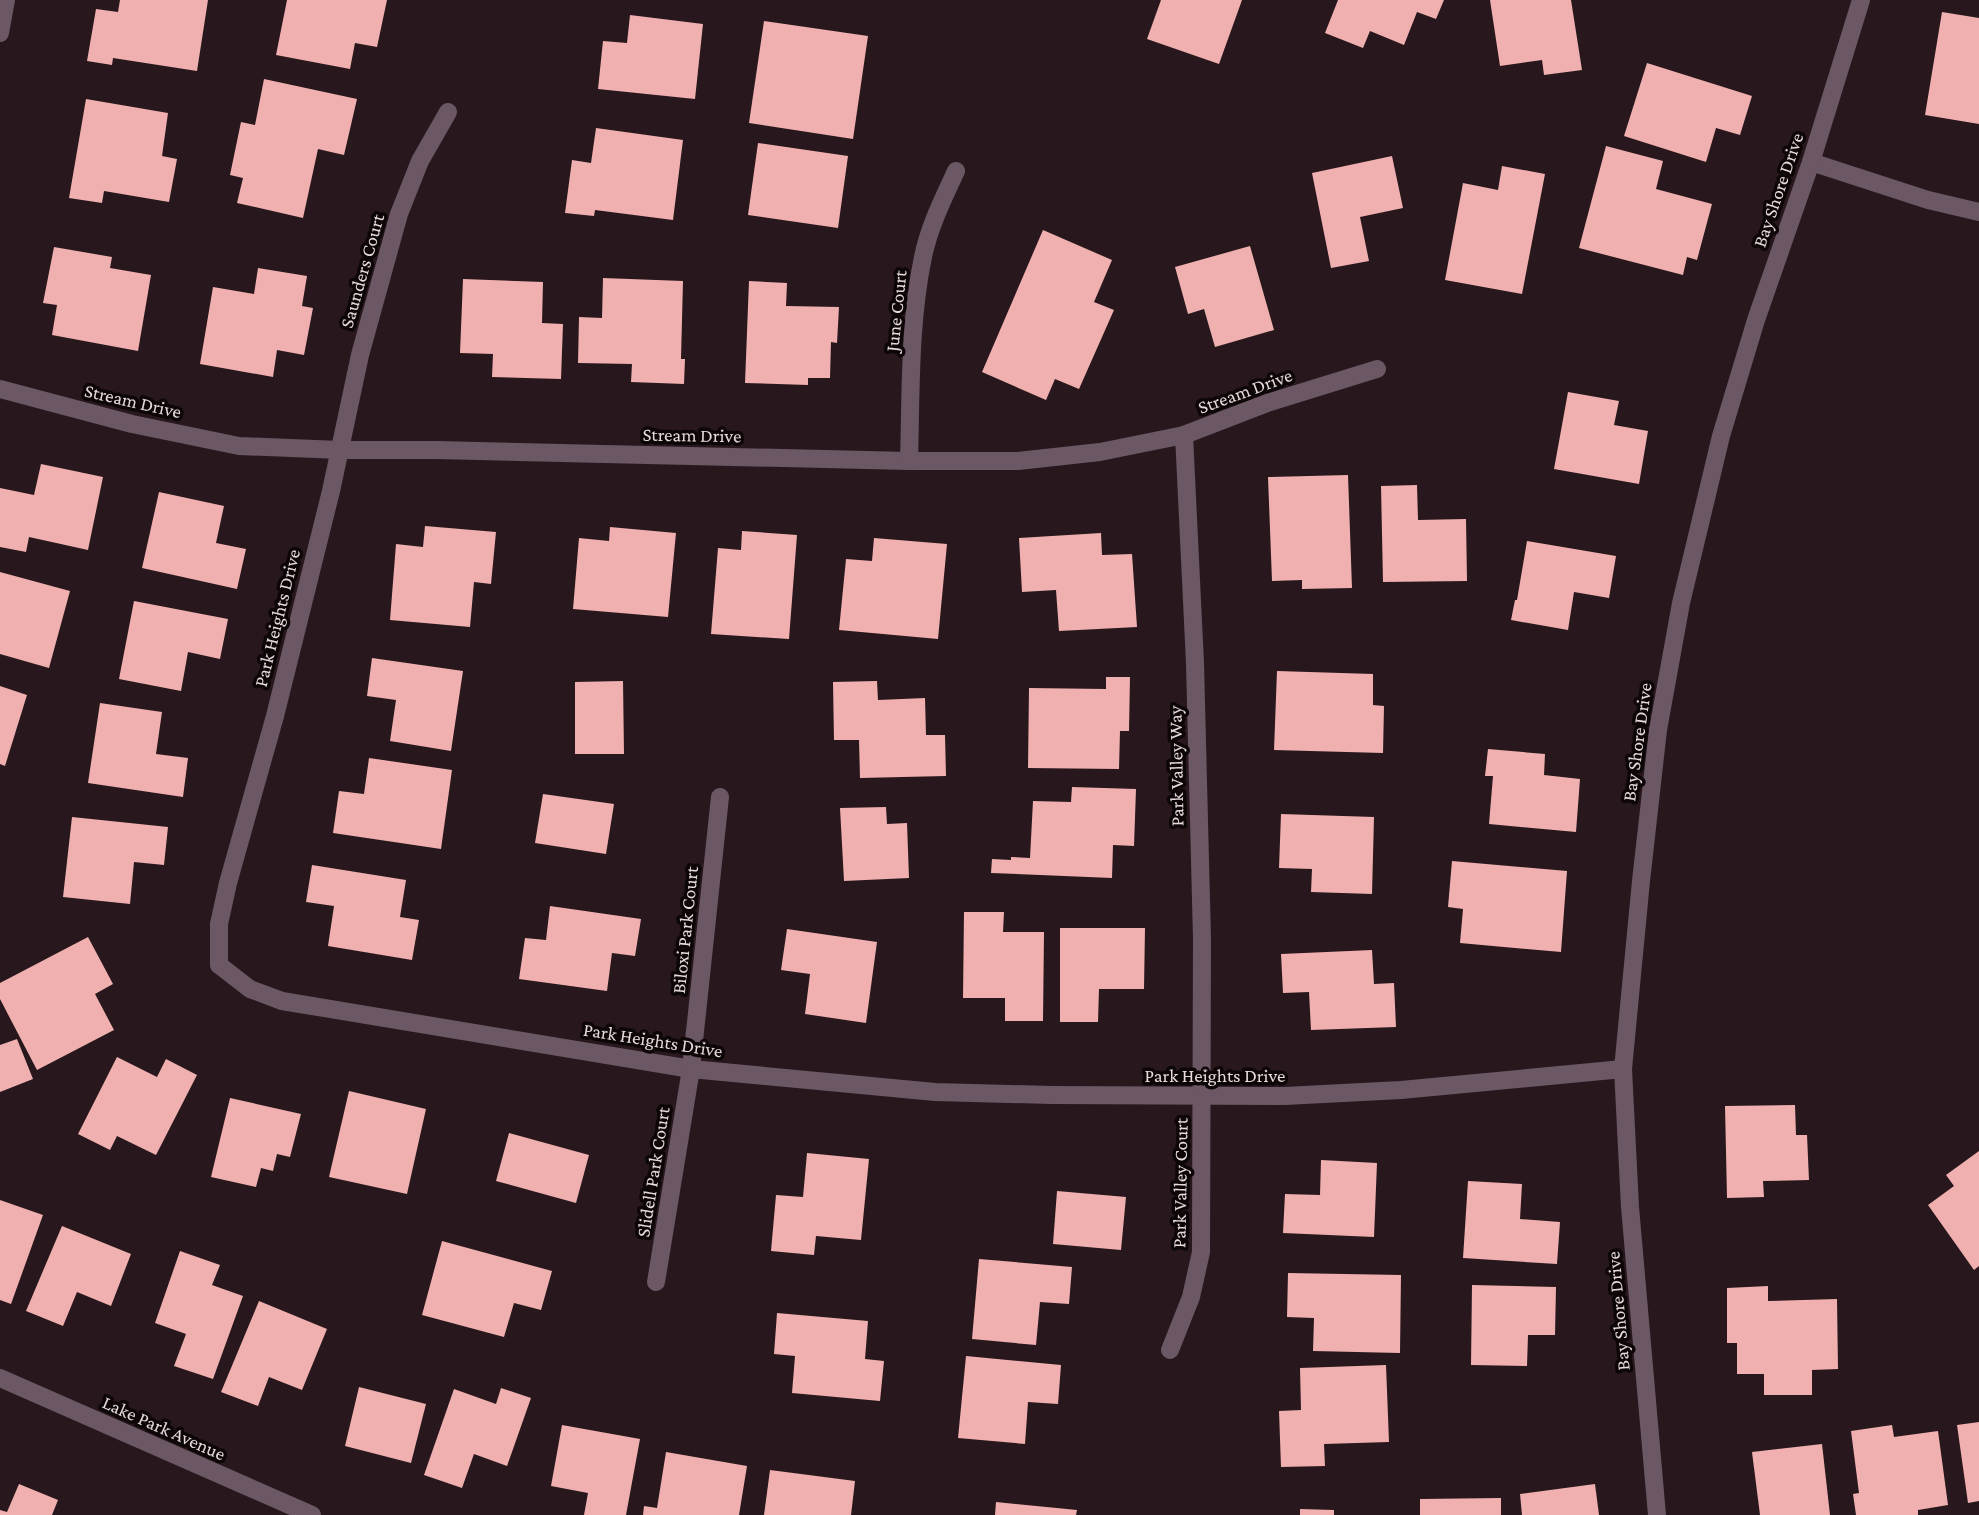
<svg xmlns="http://www.w3.org/2000/svg" width="1979" height="1515" font-family="'Crimson Pro',serif">
<style>
.building{fill:#f0b0af}
.lines{fill:none;stroke-linecap:round;stroke-linejoin:round}
.minor{stroke:#6c5764;stroke-width:18}
.labels{text-anchor:middle;dominant-baseline:central;stroke-width:7;stroke-linejoin:round;paint-order:stroke}
.street-label{font-size:19px;fill:#e6dadd;stroke:#0c0607}
</style>
<rect width="100%" height="100%" fill="#28181d"/>
<!-- building -->
<g class="building">
<polygon points="120,0 208,0 197,71 113,58 112,65 87,61 96,9 118,12"/>
<polygon points="287,0 387,0 377,47 355,43 350,69 276,55"/>
<polygon points="1161,0 1242,0 1219,64 1147,39"/>
<polygon points="1338,0 1444,0 1436,19 1417,12 1404,45 1370,31 1363,48 1325,33"/>
<polygon points="1490,0 1571,0 1582,70 1544,75 1542,60 1500,66"/>
<polygon points="1942,12 1979,18 1979,124 1925,115"/>
<polygon points="630,15 703,24 695,99 598,89 603,41 627,43"/>
<polygon points="764,21 868,36 853,139 749,123"/>
<polygon points="1647,63 1752,96 1740,135 1716,128 1706,162 1624,136"/>
<polygon points="264,79 357,99 344,155 318,149 303,218 237,203 243,178 230,175 241,122 255,125"/>
<polygon points="86,99 168,113 162,156 177,159 169,202 104,191 102,203 69,198"/>
<polygon points="596,128 683,140 673,220 595,210 594,216 565,213 572,160 591,163"/>
<polygon points="758,143 848,156 838,228 748,215"/>
<polygon points="1606,146 1663,161 1656,189 1712,204 1697,260 1687,257 1683,275 1579,248"/>
<polygon points="1392,156 1403,208 1360,217 1369,261 1331,268 1312,173"/>
<polygon points="1502,166 1545,174 1522,294 1445,280 1463,183 1498,190"/>
<polygon points="1043,230 1112,260 1094,302 1114,310 1079,389 1055,379 1046,400 982,372"/>
<polygon points="1250,246 1274,330 1215,347 1204,309 1188,314 1175,267"/>
<polygon points="54,247 112,257 110,268 151,275 138,351 52,335 57,305 43,303"/>
<polygon points="258,268 307,276 302,306 313,308 304,355 277,350 273,377 200,364 213,287 254,294"/>
<polygon points="603,278 683,281 681,359 685,359 684,384 631,382 632,364 578,363 579,317 602,318"/>
<polygon points="463,279 543,282 542,323 563,324 561,379 492,377 493,354 460,353"/>
<polygon points="749,281 787,283 786,306 839,307 837,343 831,342 830,378 808,378 808,385 745,383"/>
<polygon points="1568,392 1619,401 1614,425 1648,431 1639,484 1554,469"/>
<polygon points="41,464 103,477 88,550 29,537 26,552 0,547 0,488 34,495"/>
<polygon points="1348,475 1352,588 1302,589 1302,580 1272,581 1268,477"/>
<polygon points="1417,485 1418,520 1466,519 1467,581 1383,582 1381,486"/>
<polygon points="159,492 224,506 216,543 246,549 237,589 142,568"/>
<polygon points="425,526 496,532 491,584 474,582 470,627 390,620 396,544 423,547"/>
<polygon points="610,527 676,533 668,617 573,609 579,538 609,541"/>
<polygon points="742,531 797,535 789,639 711,634 718,548 741,550"/>
<polygon points="1101,533 1102,555 1132,554 1137,627 1059,631 1056,590 1022,592 1019,538"/>
<polygon points="874,538 947,544 938,639 839,630 846,559 872,561"/>
<polygon points="1527,541 1616,556 1609,598 1574,592 1568,630 1511,620 1515,600 1517,600"/>
<polygon points="0,572 70,591 49,668 0,654"/>
<polygon points="134,601 228,619 220,659 188,652 181,691 119,679"/>
<polygon points="372,658 463,671 451,751 390,741 396,700 367,696"/>
<polygon points="1277,671 1373,674 1373,705 1384,706 1383,753 1274,750"/>
<polygon points="1106,677 1130,677 1129,731 1120,731 1119,769 1028,768 1029,688 1106,689"/>
<polygon points="623,681 624,754 575,754 575,682"/>
<polygon points="877,681 878,700 925,698 926,735 945,735 946,776 860,778 859,740 834,740 833,682"/>
<polygon points="0,686 27,695 5,766 0,764"/>
<polygon points="100,703 162,712 156,754 188,758 183,797 88,783"/>
<polygon points="1488,749 1545,754 1544,775 1580,779 1576,832 1489,824 1493,776 1485,776"/>
<polygon points="369,758 452,770 441,849 333,833 339,791 364,794"/>
<polygon points="1072,787 1136,789 1134,846 1113,845 1112,878 991,873 992,859 1011,860 1011,857 1030,858 1033,801 1071,802"/>
<polygon points="543,794 614,804 606,854 535,843"/>
<polygon points="886,807 887,824 907,823 909,878 844,881 840,808"/>
<polygon points="1281,814 1374,817 1372,894 1311,892 1312,869 1279,868"/>
<polygon points="72,817 168,827 164,865 134,862 130,904 63,897"/>
<polygon points="1452,861 1567,871 1561,952 1460,943 1463,909 1448,907"/>
<polygon points="312,865 406,880 400,917 419,920 412,960 328,946 334,906 306,902"/>
<polygon points="550,906 641,919 635,956 612,953 607,991 519,979 525,938 546,940"/>
<polygon points="964,912 1004,912 1003,932 1044,932 1043,1021 1005,1021 1005,998 963,998"/>
<polygon points="1060,928 1145,928 1144,989 1099,989 1098,1022 1060,1022"/>
<polygon points="787,929 877,942 866,1023 805,1014 810,974 781,970"/>
<polygon points="88,937 113,984 95,994 114,1030 37,1070 0,999 0,983"/>
<polygon points="1372,950 1374,984 1394,983 1396,1027 1311,1030 1309,992 1283,993 1281,954"/>
<polygon points="17,1039 33,1079 0,1092 0,1045"/>
<polygon points="117,1057 157,1077 166,1059 197,1075 156,1155 117,1136 110,1150 78,1134"/>
<polygon points="349,1091 426,1109 407,1194 329,1177"/>
<polygon points="230,1098 301,1114 290,1157 277,1154 273,1171 261,1168 256,1187 211,1177"/>
<polygon points="1795,1105 1796,1135 1807,1135 1809,1180 1763,1181 1764,1197 1727,1198 1725,1106"/>
<polygon points="509,1133 589,1155 576,1203 496,1181"/>
<polygon points="1979,1151 1979,1266 1974,1270 1928,1205 1954,1186 1946,1175"/>
<polygon points="807,1153 869,1159 861,1240 816,1236 814,1255 771,1251 776,1195 803,1197"/>
<polygon points="1321,1160 1377,1163 1374,1237 1283,1233 1285,1194 1320,1195"/>
<polygon points="1468,1181 1522,1184 1520,1219 1560,1222 1557,1264 1463,1258"/>
<polygon points="1057,1191 1126,1197 1121,1250 1053,1244"/>
<polygon points="0,1200 43,1215 11,1304 0,1300"/>
<polygon points="62,1226 131,1254 111,1306 77,1292 63,1326 26,1311"/>
<polygon points="442,1241 552,1271 541,1310 514,1303 504,1337 422,1315"/>
<polygon points="180,1251 220,1265 212,1285 243,1296 213,1379 174,1366 186,1334 155,1323"/>
<polygon points="979,1259 1072,1267 1069,1304 1040,1302 1036,1345 972,1339"/>
<polygon points="1288,1273 1401,1275 1400,1353 1313,1351 1314,1318 1287,1317"/>
<polygon points="1472,1285 1556,1287 1555,1335 1528,1335 1527,1366 1471,1365"/>
<polygon points="1768,1286 1768,1301 1837,1299 1838,1369 1812,1370 1812,1395 1764,1395 1764,1374 1737,1374 1737,1343 1727,1343 1727,1288"/>
<polygon points="259,1301 327,1329 302,1390 269,1377 258,1406 221,1392"/>
<polygon points="777,1313 868,1321 865,1359 884,1361 880,1401 792,1393 795,1356 774,1354"/>
<polygon points="966,1356 1061,1365 1058,1404 1028,1402 1025,1444 958,1438"/>
<polygon points="1386,1365 1389,1442 1324,1444 1325,1466 1281,1467 1279,1411 1301,1410 1300,1368"/>
<polygon points="359,1387 426,1404 411,1463 345,1446"/>
<polygon points="501,1388 531,1398 507,1466 474,1454 462,1488 424,1475 454,1389 496,1404"/>
<polygon points="1979,1422 1979,1501 1968,1503 1957,1425"/>
<polygon points="562,1425 640,1439 626,1515 584,1515 588,1493 551,1486"/>
<polygon points="1892,1425 1894,1437 1938,1431 1948,1505 1918,1510 1918,1515 1856,1515 1853,1494 1859,1493 1851,1431"/>
<polygon points="1822,1444 1830,1515 1760,1515 1752,1452"/>
<polygon points="666,1452 747,1466 739,1515 643,1515 644,1506 657,1508"/>
<polygon points="770,1470 855,1481 851,1515 764,1515"/>
<polygon points="19,1484 58,1500 52,1515 0,1515 0,1510 7,1512"/>
<polygon points="1595,1484 1599,1515 1522,1515 1520,1494"/>
<polygon points="1501,1498 1501,1515 1420,1515 1420,1499"/>
<polygon points="996,1502 1077,1510 1076,1515 995,1515"/>
<polygon points="1300,1509 1334,1510 1334,1515 1300,1515"/>
</g>
<g class="lines">
<!-- minor -->
<g class="minor">
<polyline points="0,33 6,0"/>
<polyline points="448,112 420,161 399,214 360,355 331,491 275,716 228,883 219,924 219,965 250,989 282,1001 691,1069 935,1092 1052,1095 1285,1096 1401,1090 1623,1069"/>
<polyline points="1811,162 1928,200 1979,212"/>
<polyline points="0,389 132,424 239,446 340,450 436,450 909,461 1018,461 1100,452 1184,435 1267,403 1377,369"/>
<path d="M909 461C911 394 909 324 923 257 929 227 943 199 956 171"/>
<polyline points="656,1282 691,1069 720,797"/>
<polyline points="1170,1350 1191,1297 1201,1252 1202,939 1195,663 1184,435"/>
<polyline points="0,1378 312,1515"/>
<polyline points="1657,1515 1630,1207 1623,1069 1641,881 1658,730 1681,603 1721,436 1756,320 1811,162 1861,0"/>
</g>
</g>
<g class="labels">
<!-- street labels -->
<g class="street-label">
<text transform="translate(1778 190) rotate(-71)">Bay Shore Drive</text>
<text transform="translate(362 271) rotate(-74)">Saunders Court</text>
<text transform="translate(896 311) rotate(-84)">June Court</text>
<text transform="translate(1245 391) rotate(-20)">Stream Drive</text>
<text transform="translate(133 401) rotate(13)">Stream Drive</text>
<text transform="translate(692 435) rotate(1)">Stream Drive</text>
<text transform="translate(277 618) rotate(-76)">Park Heights Drive</text>
<text transform="translate(1637 742) rotate(-82)">Bay Shore Drive</text>
<text transform="translate(1176 766) rotate(-91)">Park Valley Way</text>
<text transform="translate(685 930) rotate(-84)">Biloxi Park Court</text>
<text transform="translate(653 1040) rotate(9)">Park Heights Drive</text>
<text x="1215" y="1075">Park Heights Drive</text>
<text transform="translate(653 1172) rotate(-81)">Slidell Park Court</text>
<text transform="translate(1180 1183) rotate(-89)">Park Valley Court</text>
<text transform="translate(1618 1311) rotate(-95)">Bay Shore Drive</text>
<text transform="translate(164 1428) rotate(24)">Lake Park Avenue</text>
</g>
</g>
</svg>
